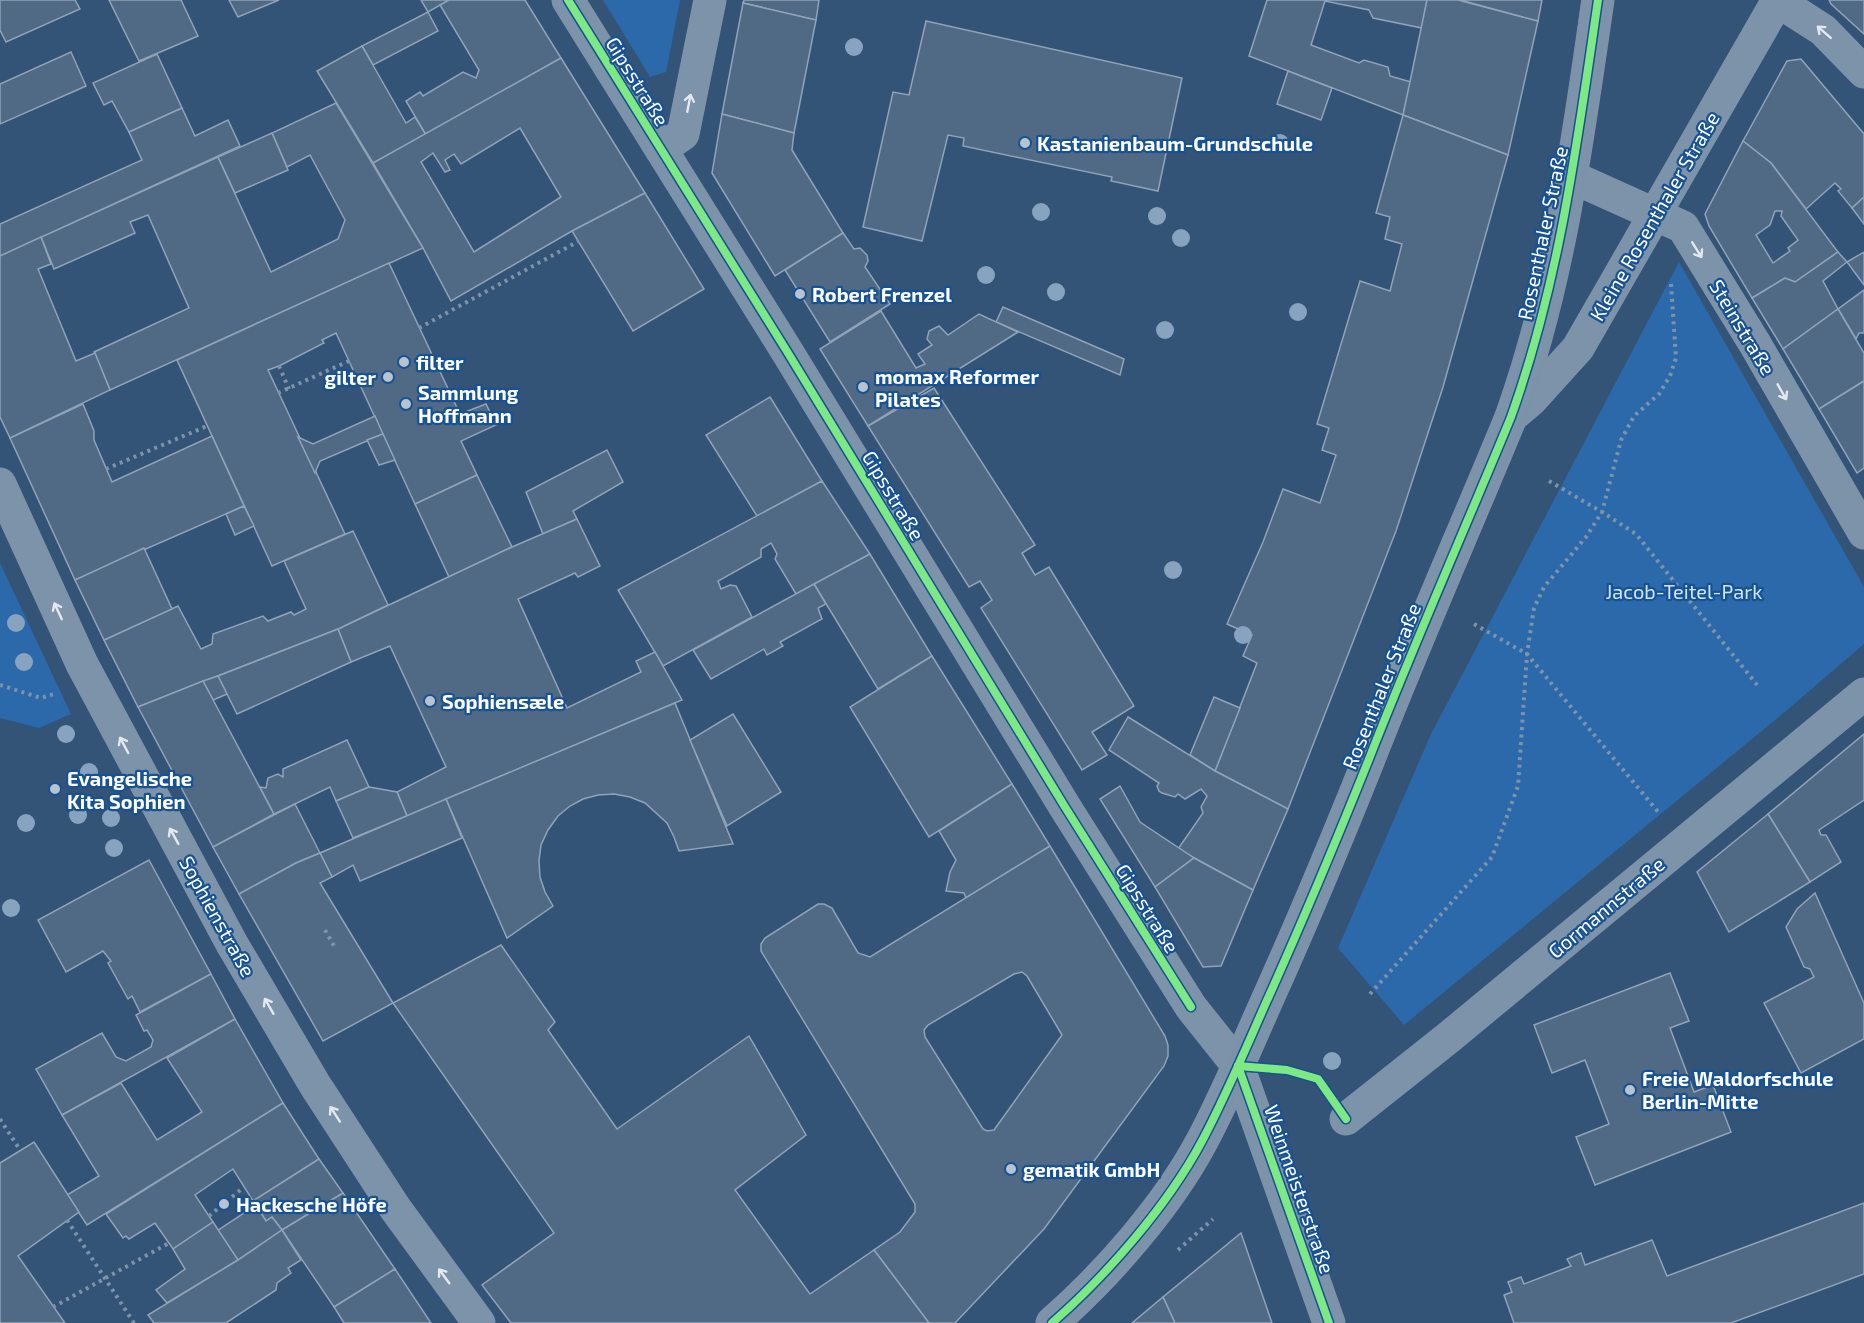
<svg xmlns="http://www.w3.org/2000/svg" width="1864" height="1323" font-family="'Exo 2',sans-serif">
<style>
.green{fill:#2b69ab}
.building{fill:#506a86;stroke:#90a3b8;stroke-width:1.5;fill-rule:evenodd}
.lines{fill:none;stroke-linecap:round;stroke-linejoin:round}
.path{stroke:#7c93aa;stroke-width:4;stroke-dasharray:3 4.5;stroke-linecap:butt}
.minor{stroke:#7c93aa;stroke-width:33}
.tertiary{stroke:#7c93aa;stroke-width:33}
.tram{stroke:#7d92a9;stroke-width:1.5}
.cycleway-casing{stroke:#165294;stroke-width:11}
.cycleway{stroke:#7ce984;stroke-width:8}
.tree{fill:#88a3c0}
.oneway{stroke:#e5e9ee}
.poi-dot{fill:#b8c3cf;stroke:#165294;stroke-width:2}
.labels{text-anchor:middle;dominant-baseline:central;stroke-width:4.5;stroke-linejoin:round;paint-order:stroke}
.street-label{font-size:20px;fill:#fff;stroke:#165294}
.poi-label{font-size:20px;font-weight:bold;fill:#fff;stroke:#165294;text-anchor:start}
.park-label{font-size:20px;fill:#cee5fc;stroke:#165294}
</style>
<rect width="100%" height="100%" fill="#335377"/>
<!-- green -->
<g class="green">
<polygon points="603,0 680,0 666,72 650,77"/>
<polygon points="1679,262 1864,587 1864,644 1786,711 1404,1025 1338,948 1431,734"/>
<polygon points="0,563 71,714 39,728 0,718"/>
</g>
<!-- building -->
<g class="building">
<polygon points="0,0 75,0 80,9 6,42 0,30"/>
<polygon points="109,0 181,0 198,36 139,61"/>
<polygon points="229,0 279,0 238,17"/>
<polygon points="421,0 449,0 428,12"/>
<polygon points="449,0 525,0 561,58 426,135 406,101 420,92 423,96 463,72 476,78 479,70 440,5"/>
<polygon points="744,0 819,0 816,20 743,3"/>
<polygon points="1267,0 1427,0 1422,28 1373,18 1369,10 1325,1 1311,45 1359,63 1364,60 1388,67 1390,76 1411,82 1403,115 1249,56"/>
<polygon points="1427,0 1458,0 1538,21 1508,155 1403,115"/>
<polygon points="1460,0 1542,0 1538,21"/>
<polygon points="1829,0 1864,0 1864,34 1831,4"/>
<polygon points="743,3 816,20 794,133 722,114"/>
<polygon points="428,12 438,31 373,65 362,46"/>
<polygon points="926,21 1182,78 1158,191 1111,181 1112,177 963,146 964,138 948,135 922,241 863,227 893,92 909,95"/>
<polygon points="362,46 406,123 415,117 426,135 373,163 317,71"/>
<polygon points="71,52 86,86 0,124 0,84"/>
<polygon points="157,54 182,108 129,132 112,101 104,105 93,83"/>
<path d="M561 58 645 193 572 231 451 301 423 248 373 163ZM520 128 561 197 474 252 421 162 433 153 445 172 450 170 445 160 454 154 461 164Z"/>
<polygon points="1801,59 1864,134 1864,197 1852,208 1838,191 1841,189 1835,183 1806,209 1771,163 1743,141 1787,61"/>
<polygon points="1288,71 1332,88 1321,120 1277,104"/>
<polygon points="336,103 423,248 110,390 94,352 189,308 148,215 130,222 135,233 54,269 41,237 218,157 271,272 338,239 345,220 310,155 287,167 272,133"/>
<polygon points="182,108 195,136 228,120 240,146 0,256 0,224 142,160 129,132"/>
<polygon points="722,114 794,133 792,150 843,233 775,276 712,173"/>
<polygon points="1403,115 1508,155 1443,387 1396,531 1288,809 1215,771 1257,663 1243,656 1252,635 1227,624 1263,542 1283,489 1320,503 1336,455 1322,450 1329,428 1317,424 1360,281 1390,291 1402,244 1385,239 1390,217 1376,213"/>
<polygon points="272,133 288,170 235,193 218,157"/>
<path d="M1743 141 1771 163 1838 252 1795 282 1785 278 1752 298 1709 226 1705 214ZM1775 211H1782L1781 216 1798 240 1788 248 1790 251 1773 263 1756 235 1770 225Z"/>
<polygon points="645,193 704,289 633,331 572,231"/>
<polygon points="1864,197 1864,224 1852,208"/>
<polygon points="843,233 854,249 860,248 867,255 868,261 865,267 890,304 830,342 785,270"/>
<polygon points="41,237 51,264 38,269 76,361 95,353 110,390 10,438 0,417 0,256"/>
<polygon points="1838,252 1847,262 1823,281 1838,309 1783,349 1752,298 1785,278 1795,282"/>
<polygon points="1864,252 1864,285 1847,262"/>
<polygon points="389,263 460,414 486,404 496,425 461,441 477,475 415,504 336,333 322,340 324,343 279,366 268,370 345,534 272,566 177,360"/>
<polygon points="1864,290 1864,333 1859,333 1856,339 1838,309"/>
<polygon points="1003,307 1124,359 1120,375 996,322"/>
<polygon points="1838,309 1864,353 1864,381 1819,409 1783,349"/>
<polygon points="881,311 916,368 925,364 918,354 932,345 927,339 929,331 939,326 948,335 979,314 1018,332 868,426 820,349"/>
<polygon points="1864,381 1864,468 1857,473 1819,409"/>
<polygon points="934,388 1035,545 1022,553 1029,565 1035,575 1049,567 1134,706 1092,732 1107,755 1082,770 981,608 992,600 980,581 969,587 868,426"/>
<polygon points="770,397 822,481 757,516 706,435"/>
<polygon points="83,404 94,431 94,440 112,482 212,436 244,506 75,580 10,438"/>
<polygon points="375,416 383,434 320,461 315,473 298,437 313,444"/>
<polygon points="383,434 395,460 379,465 367,440"/>
<polygon points="607,450 623,482 573,511 577,519 543,534 526,492"/>
<polygon points="477,475 512,547 449,577 415,504"/>
<polygon points="822,481 870,554 796,594 775,559 777,554 771,543 761,549 761,557 718,581 721,589 730,585 736,586 752,617 663,666 618,590"/>
<polygon points="244,506 254,526 235,535 226,514"/>
<polygon points="577,519 600,566 578,577 575,573 518,599 567,708 641,672 636,661 655,652 682,700 407,816 397,792 446,767 390,646 351,662 338,629 512,547"/>
<polygon points="353,531 388,605 338,629 138,707 104,640 178,606 201,649 212,644 213,634 263,616 268,621 291,612 294,615 306,609 284,561"/>
<polygon points="144,548 172,609 104,640 75,580"/>
<polygon points="870,554 932,656 878,689 814,584"/>
<polygon points="814,584 826,604 818,608 822,619 780,642 783,646 767,655 764,649 711,679 693,650"/>
<polygon points="338,629 351,662 237,714 218,676"/>
<polygon points="932,656 1012,784 929,837 850,707"/>
<polygon points="218,676 227,694 213,700 203,681"/>
<polygon points="203,681 274,814 213,847 138,707"/>
<polygon points="1214,697 1240,708 1215,771 1190,755"/>
<polygon points="675,703 733,844 679,851 674,837 667,823 645,803 630,797 614,794 598,795 583,799 570,806 558,816 548,830 541,845 539,861 540,877 545,892 553,906 507,938 446,799"/>
<polygon points="733,714 781,792 727,826 690,740"/>
<polygon points="1128,717 1215,771 1288,809 1253,890 1178,849 1203,813 1201,807 1207,796 1201,789 1185,799 1178,794 1175,797 1162,793 1159,791 1157,786 1159,783 1109,750"/>
<polygon points="1864,734 1864,800 1819,830 1821,835 1826,835 1841,862 1810,882 1768,814"/>
<polygon points="347,740 369,787 336,801 330,787 274,814 260,787 266,788 268,778 278,774 283,777 283,769"/>
<polygon points="1012,784 1050,846 966,898 964,893 946,891 950,872 956,860 939,831"/>
<polygon points="1120,786 1140,822 1194,858 1155,887 1100,799"/>
<polygon points="369,787 397,792 407,816 353,838 336,801"/>
<polygon points="446,799 462,838 360,881 353,865 332,877 320,853"/>
<polygon points="295,804 320,853 296,863 239,894 213,847"/>
<polygon points="1768,814 1810,882 1729,932 1697,872"/>
<path d="M1050 846 1165 1036 1168 1045V1056L1164 1066 1044 1229 955 1323H929L874 1250 900 1232 915 1212V1204L761 951V944L765 938 818 904H824L832 908 858 953 870 957ZM1022 972 1027 976 1062 1035 994 1130 987 1131 983 1129 925 1037 924 1030 928 1025 1014 974Z"/>
<polygon points="320,853 332,877 320,883 393,1003 323,1041 239,894 296,863"/>
<polygon points="1194,858 1253,890 1221,966 1203,967 1155,887"/>
<polygon points="149,860 211,974 140,1012 132,996 128,999 108,963 111,961 103,951 66,972 38,920"/>
<polygon points="1815,893 1864,1003 1864,1039 1801,1073 1764,1003 1814,977 1810,969 1804,967 1786,927 1797,909"/>
<polygon points="501,945 555,1022 548,1030 617,1129 749,1036 806,1135 735,1190 810,1294 874,1250 929,1323 511,1323 482,1285 554,1233 393,1003"/>
<polygon points="1670,973 1689,1021 1670,1028 1694,1092 1713,1085 1731,1132 1595,1185 1576,1137 1609,1124 1585,1060 1552,1073 1534,1025"/>
<polygon points="211,974 235,1019 62,1115 36,1069 102,1033 116,1057 126,1061 151,1047 153,1040 147,1030 144,1031 136,1015"/>
<polygon points="235,1019 283,1103 87,1225 67,1195 99,1176 62,1115 121,1083 157,1140 202,1112 167,1058"/>
<polygon points="283,1103 319,1159 253,1201 233,1169 195,1195 213,1222 173,1249 155,1223 129,1239 126,1236 123,1238 106,1214"/>
<polygon points="34,1142 79,1212 18,1256 65,1323 0,1323 0,1163"/>
<polygon points="319,1159 343,1193 282,1230 272,1217 266,1221 253,1201"/>
<polygon points="343,1193 395,1269 334,1307 282,1230"/>
<polygon points="1864,1203 1864,1274 1731,1323 1514,1323 1504,1295 1512,1292 1508,1282 1521,1277 1524,1284 1571,1266 1567,1259 1581,1253 1585,1265 1652,1240 1667,1276"/>
<polygon points="256,1205 266,1221 272,1217 282,1230 238,1260 217,1231"/>
<polygon points="213,1222 238,1260 167,1303 156,1290 185,1269 173,1249"/>
<polygon points="282,1230 301,1260 288,1268 291,1273 277,1283 276,1290 226,1323 154,1323 148,1315 238,1260"/>
<polygon points="1241,1233 1272,1323 1175,1323 1163,1297"/>
<polygon points="395,1269 431,1323 344,1323 334,1307"/>
<polygon points="1163,1297 1175,1323 1132,1323"/>
</g>
<g class="lines">
<!-- path -->
<g class="path">
<polyline points="419,328 579,241"/>
<polyline points="279,366 289,389"/>
<polyline points="278,393 349,361"/>
<polyline points="106,469 207,426"/>
<polyline points="1549,481 1602,512 1636,534 1758,686"/>
<polyline points="1474,624 1527,654 1659,813"/>
<polyline points="0,685 41,698 54,694"/>
<polyline points="325,930 334,946"/>
<polyline points="1370,994 1492,857 1518,786 1527,654 1534,608 1544,587 1586,537 1602,512 1621,440 1634,416 1659,394 1670,376 1676,358 1671,284"/>
<polyline points="0,1119 20,1150"/>
<polyline points="209,1216 244,1187"/>
<polyline points="67,1220 134,1323"/>
<polyline points="1178,1250 1213,1219"/>
<polyline points="53,1307 169,1243"/>
</g>
<!-- minor -->
<g class="minor">
<polyline points="568,0 788,353 1065,807 1191,1007 1238,1066"/>
<polyline points="1778,1 1823,30 1864,72"/>
<polyline points="661,149 683,134 710,0"/>
<polyline points="1572,177 1683,227 1755,344 1864,533"/>
<polyline points="1511,417 1531,400 1578,348 1778,0"/>
<polyline points="0,484 82,664 232,944 315,1085 395,1208 479,1323"/>
<polyline points="1346,1119 1448,1038 1864,694"/>
</g>
<!-- tertiary -->
<g class="tertiary">
<polyline points="1238,1066 1329,1323"/>
<path d="M1052 1323C1107 1275 1168 1205 1202 1141 1227 1094 1247 1045 1269 996 1304 918 1337 839 1369 759 1414 644 1464 531 1511 417 1560 280 1577 143 1598 0"/>
</g>
<!-- tram -->
<g class="tram">
<path d="M1039 1323C1097 1271 1152 1211 1191 1143L1273 970 1484 470 1519 370 1547 266 1582 0"/>
<path d="M1067 1323C1130 1269 1185 1194 1224 1121L1374 775 1522 423C1576 289 1589 142 1608 0"/>
</g>
<!-- cycleway casing -->
<g class="cycleway-casing">
<g id="cycleway">
<polyline points="568,0 788,353 1065,807 1191,1007"/>
<polyline points="1238,1066 1329,1323"/>
<polyline points="1238,1066 1287,1070 1318,1079 1346,1119"/>
<path d="M1052 1323C1107 1275 1168 1205 1202 1141 1227 1094 1247 1045 1269 996 1304 918 1337 839 1369 759 1414 644 1464 531 1511 417 1560 280 1577 143 1598 0"/>
</g>
</g>
<!-- cycleway -->
<use href="#cycleway" class="cycleway"/>
</g>
<!-- trees -->
<g class="tree">
<circle cx="854" cy="47" r="9"/>
<circle cx="1280" cy="143" r="9"/>
<circle cx="1041" cy="212" r="9"/>
<circle cx="1157" cy="216" r="9"/>
<circle cx="1181" cy="238" r="9"/>
<circle cx="986" cy="275" r="9"/>
<circle cx="1056" cy="292" r="9"/>
<circle cx="1298" cy="312" r="9"/>
<circle cx="1165" cy="330" r="9"/>
<circle cx="1173" cy="570" r="9"/>
<circle cx="16" cy="623" r="9"/>
<circle cx="1243" cy="635" r="9"/>
<circle cx="24" cy="662" r="9"/>
<circle cx="66" cy="734" r="9"/>
<circle cx="89" cy="772" r="9"/>
<circle cx="78" cy="815" r="9"/>
<circle cx="111" cy="818" r="9"/>
<circle cx="26" cy="823" r="9"/>
<circle cx="114" cy="848" r="9"/>
<circle cx="11" cy="908" r="9"/>
<circle cx="1332" cy="1061" r="9"/>
</g>
<!-- one-way arrows -->
<defs><path id="oneway-shaft" d="M-6 0H5M1.5-3L5.5 0L1.5 3" fill="none" stroke-width="1.6" stroke-linecap="round" stroke-linejoin="round" transform="scale(1.5)"/></defs>
<g class="oneway">
<use href="#oneway-shaft" transform="translate(1824 32) rotate(-139)"/>
<use href="#oneway-shaft" transform="translate(689 103) rotate(-79)"/>
<use href="#oneway-shaft" transform="translate(1697 250) rotate(58)"/>
<use href="#oneway-shaft" transform="translate(1782 392) rotate(60)"/>
<use href="#oneway-shaft" transform="translate(58 611) rotate(-115)"/>
<use href="#oneway-shaft" transform="translate(124 745) rotate(-118)"/>
<use href="#oneway-shaft" transform="translate(174 836) rotate(-119)"/>
<use href="#oneway-shaft" transform="translate(269 1006) rotate(-120)"/>
<use href="#oneway-shaft" transform="translate(335 1114) rotate(-123)"/>
<use href="#oneway-shaft" transform="translate(444 1276) rotate(-126)"/>
</g>
<!-- markers -->
<g class="poi-dot">
<circle cx="1025" cy="143" r="6"/>
<circle cx="800" cy="294" r="6"/>
<circle cx="404" cy="362" r="6"/>
<circle cx="388" cy="377" r="6"/>
<circle cx="863" cy="387" r="6"/>
<circle cx="406" cy="404" r="6"/>
<circle cx="430" cy="701" r="6"/>
<circle cx="55" cy="789" r="6"/>
<circle cx="1630" cy="1090" r="6"/>
<circle cx="1011" cy="1169" r="6"/>
<circle cx="224" cy="1204" r="6"/>
</g>
<g class="labels">
<!-- street labels -->
<g class="street-label">
<text transform="translate(638 81) rotate(58)">Gipsstraße</text>
<text transform="translate(1654 216) rotate(-60)">Kleine Rosenthaler Straße</text>
<text transform="translate(1542 233) rotate(-78)">Rosenthaler Straße</text>
<text transform="translate(1743 327) rotate(59)">Steinstraße</text>
<text transform="translate(894 495) rotate(59)">Gipsstraße</text>
<text transform="translate(1381 686) rotate(-68)">Rosenthaler Straße</text>
<text transform="translate(1606 907) rotate(-40)">Gormannstraße</text>
<text transform="translate(1148 908) rotate(58)">Gipsstraße</text>
<text transform="translate(218 916) rotate(61)">Sophienstraße</text>
<text transform="translate(1300 1189) rotate(71)">Weinmeisterstraße</text>
</g>
<!-- poi labels -->
<g class="poi-label">
<text x="1037" y="143">Kastanienbaum-Grundschule</text>
<text x="812" y="294">Robert Frenzel</text>
<text x="416" y="362">filter</text>
<text x="875" y="376">momax Reformer<tspan x="875" dy="23">Pilates</tspan></text>
<text x="376" y="377" text-anchor="end">gilter</text>
<text x="418" y="392">Sammlung<tspan x="418" dy="23">Hoffmann</tspan></text>
<text x="442" y="701">Sophiensæle</text>
<text x="67" y="778">Evangelische<tspan x="67" dy="23">Kita Sophien</tspan></text>
<text x="1642" y="1078">Freie Waldorfschule<tspan x="1642" dy="23">Berlin-Mitte</tspan></text>
<text x="1023" y="1169">gematik GmbH</text>
<text x="236" y="1204">Hackesche Höfe</text>
</g>
<!-- park labels -->
<g class="park-label">
<text x="1684" y="591">Jacob-Teitel-Park</text>
</g>
</g>
</svg>
